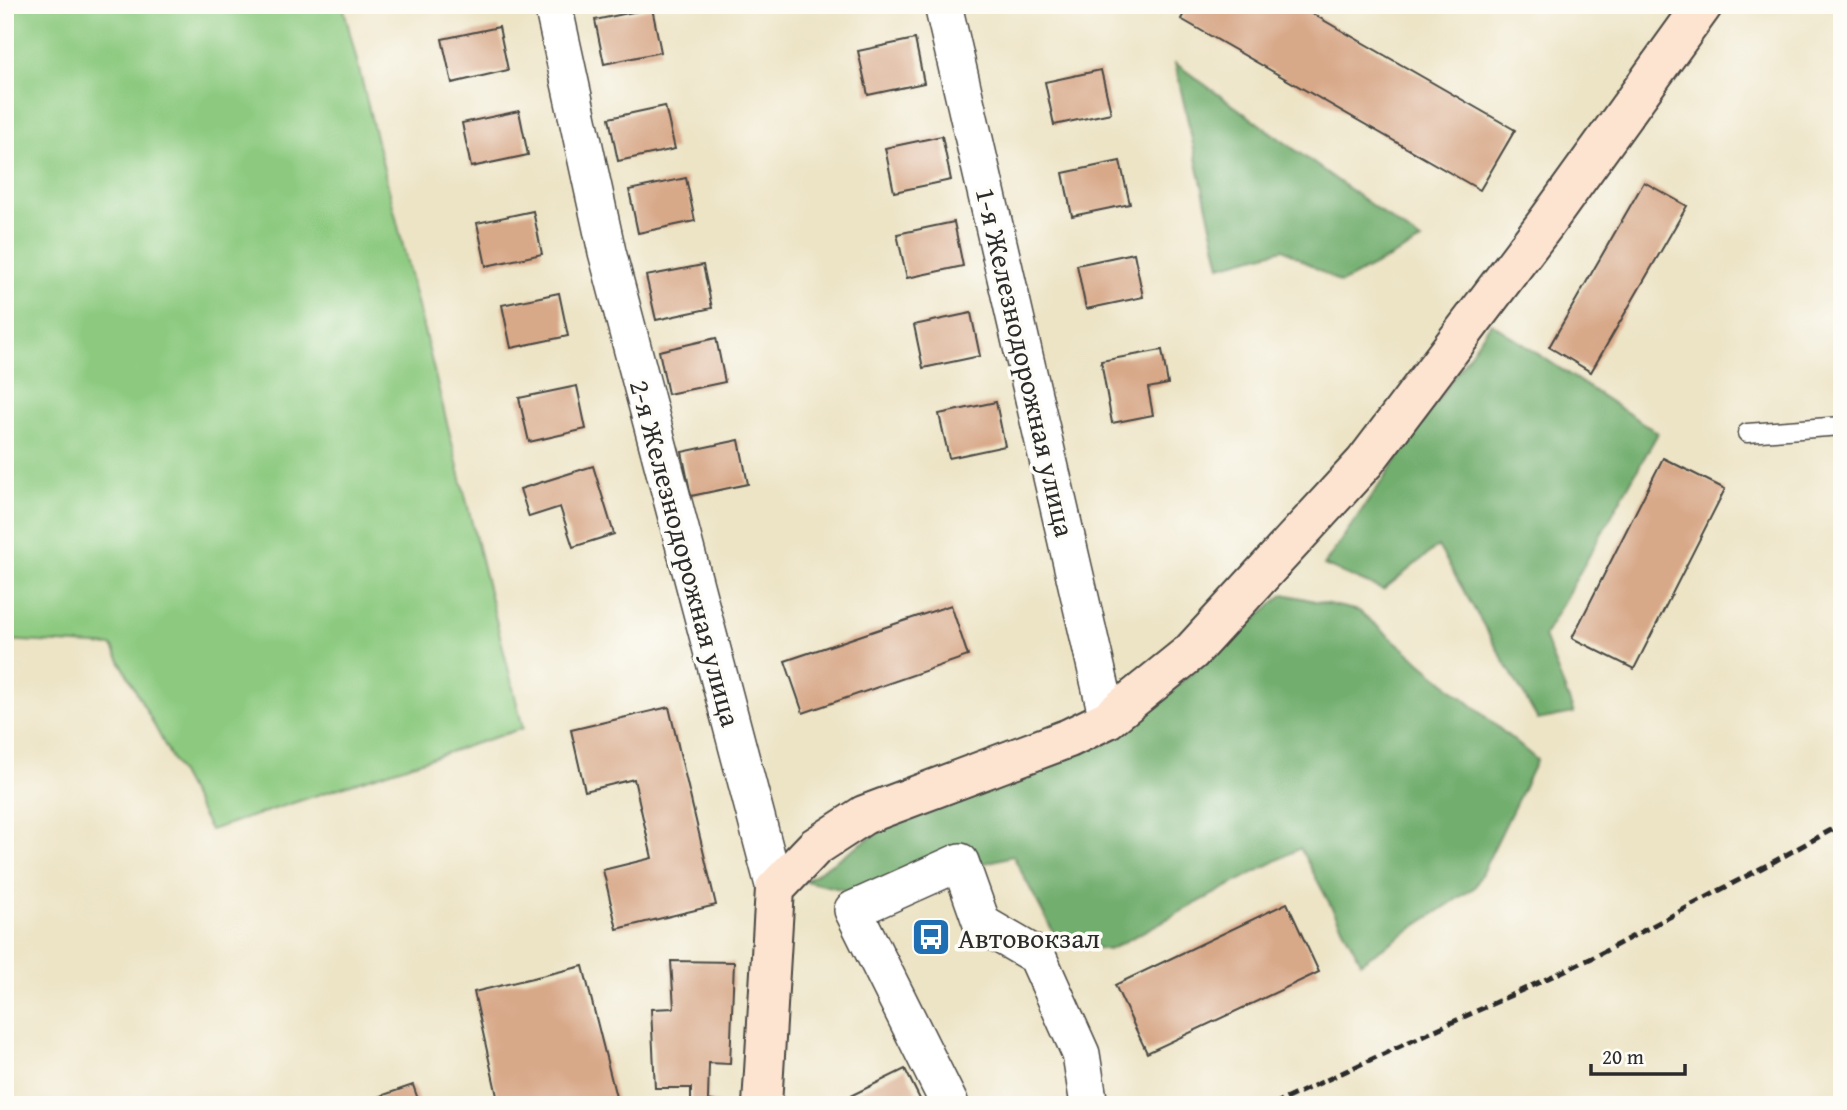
<svg xmlns="http://www.w3.org/2000/svg" width="1847" height="1110" font-family="'Gentium Book Plus',serif">
<style>
.green{fill:#8dca80;stroke:#5c7a56;stroke-width:2}
.forest{fill:#72ae6e;stroke:#4e6c4c;stroke-width:2}
.building{fill:#d8a989}
.lines{fill:none;stroke-linecap:round;stroke-linejoin:round}
.lane-casing{stroke:#484742;stroke-width:21}
.street-casing{stroke:#484742;stroke-width:40}
.secondary-casing{stroke:#484742;stroke-width:42}
.lane{stroke:#fff;stroke-width:18}
.street{stroke:#fff;stroke-width:37}
.secondary{stroke:#fde4d1;stroke-width:38}
.rail{stroke:#2b2b2b;stroke-width:5;stroke-dasharray:10 5;stroke-linecap:butt}
.labels{text-anchor:middle;dominant-baseline:central;stroke-width:7;stroke-linejoin:round;paint-order:stroke}
.street-label{font-size:28px;fill:#2b2b2b;stroke:#fdfcf7}
.poi-label{font-size:28px;fill:#2b2b2b;stroke:#fdfcf7;text-anchor:start}
</style>
<rect width="100%" height="100%" fill="#fdfcf7"/>
<filter id="ink" filterUnits="userSpaceOnUse"><feTurbulence type="fractalNoise" baseFrequency=".0143" numOctaves="2"/><feDisplacementMap in="SourceGraphic" scale="14" xChannelSelector="R" yChannelSelector="G"/><feConvolveMatrix kernelMatrix="1 2 1 2 8 2 1 2 1" color-interpolation-filters="sRGB"/></filter>
<filter id="wash" filterUnits="userSpaceOnUse"><feTurbulence type="fractalNoise" baseFrequency=".00686" numOctaves="4" result="noise"/><feDisplacementMap in="SourceGraphic" scale="28" xChannelSelector="R" yChannelSelector="G"/><feGaussianBlur stdDeviation="1.57" result="paint"/><feColorMatrix in="noise" values="0 0 0 0 0 0 0 0 0 0 0 0 0 0 0 0 0 1.4 0 .05"/><feComposite in="paint" operator="in"/></filter>
<g filter="url(#wash)">
<rect width="100%" height="100%" fill="#ede4c6"/>
<!-- green -->
<polygon class="green" points="5,5 343,5 523,728 210,830 112,646 5,640"/>
<!-- forest -->
<g class="forest">
<polygon points="1175,63 1421,241 1341,283 1283,249 1220,266"/>
<polygon points="1491,323 1658,433 1544,636 1574,713 1538,720 1438,546 1383,590 1324,565"/>
<polygon points="1284,594 1359,611 1537,760 1475,887 1361,962 1300,848 1109,950 1058,941 1013,856 863,894 805,881 910,811 1028,762 1116,738"/>
</g>
<g id="blocks">
<!-- building -->
<g class="building">
<polygon points="1189,5 1297,5 1515,130 1480,190 1181,19"/>
<polygon points="652,8 661,52 604,64 595,20"/>
<polygon points="499,27 508,70 452,83 442,39"/>
<polygon points="915,39 924,83 868,95 858,51"/>
<polygon points="1101,70 1111,113 1054,125 1045,82"/>
<polygon points="665,106 675,149 618,161 609,118"/>
<polygon points="519,111 528,155 471,167 462,123"/>
<polygon points="942,136 951,180 894,192 885,148"/>
<polygon points="1120,161 1130,204 1072,216 1063,173"/>
<polygon points="686,178 695,221 638,233 629,190"/>
<polygon points="1644,182 1687,206 1591,372 1549,347"/>
<polygon points="533,211 542,254 486,266 477,223"/>
<polygon points="954,222 963,266 907,278 897,234"/>
<polygon points="1134,253 1143,297 1086,309 1077,265"/>
<polygon points="703,265 712,308 656,320 646,276"/>
<polygon points="559,293 568,336 511,348 502,305"/>
<polygon points="971,313 980,356 923,368 914,325"/>
<polygon points="716,338 725,382 668,394 659,351"/>
<polygon points="1162,350 1168,384 1148,388 1153,415 1112,423 1101,361"/>
<polygon points="577,386 586,429 529,442 519,398"/>
<polygon points="996,402 1005,446 949,458 939,414"/>
<polygon points="739,440 748,484 691,496 682,452"/>
<polygon points="1663,458 1725,489 1634,669 1572,638"/>
<polygon points="593,466 614,534 573,547 560,507 529,517 520,489"/>
<polygon points="951,605 968,656 803,713 785,661"/>
<polygon points="669,707 716,905 617,929 603,870 652,858 634,779 585,791 571,730"/>
<polygon points="1287,903 1319,972 1147,1053 1115,985"/>
<polygon points="671,961 734,962 730,1064 709,1063 708,1100 727,1105 691,1105 691,1088 655,1088 651,1009 674,1008"/>
<polygon points="583,966 618,1105 499,1105 474,992"/>
<polygon points="905,1069 923,1105 832,1105"/>
<polygon points="413,1085 420,1105 357,1105 357,1104"/>
</g>
</g>
</g>
<g filter="url(#ink)">
<use href="#blocks" fill-opacity="0" stroke="#484742" stroke-width="2"/>
<g class="lines">
<!-- lane casing -->
<g class="lane-casing">
<polyline id="lane" points="1747,433 1842,426"/>
</g>
<!-- street casing -->
<g class="street-casing">
<g id="street">
<polyline points="553,5 607,252 775,889"/>
<polyline points="943,5 1108,719"/>
<polyline points="950,1105 853,910 960,862 982,924 1037,956 1081,1054 1089,1105"/>
</g>
</g>
<!-- secondary casing -->
<g class="secondary-casing">
<polyline id="secondary" points="762,1105 775,889 815,847 864,815 1069,738 1108,719 1191,652 1365,462 1546,223 1703,5"/>
</g>
<!-- lane -->
<use href="#lane" class="lane"/>
<!-- street -->
<use href="#street" class="street"/>
<!-- secondary -->
<use href="#secondary" class="secondary"/>
<!-- rail -->
<polyline class="rail" points="1272,1105 1592,958 1773,862 1842,824"/>
</g>
</g>
<!-- icons -->
<defs>
<g id="bus-square" transform="scale(2.0125)"><rect x="-9" y="-9" width="18" height="18" rx="4" fill="#1f6fb2" stroke="#fdfcf7"/><path d="M-5-6H5V4H4V6H2V4H-2V6H-4V4H-5ZM-3.5-4V0h7V-4ZM-3.5 1.2v1.5H-2V1.2ZM2 1.2v1.5H3.5V1.2Z" fill="#fff"/></g>
</defs>
<g fill-rule="evenodd">
<use href="#bus-square" x="931" y="937"/>
</g>
<g class="labels">
<!-- street labels -->
<g class="street-label">
<text transform="translate(1026 362) rotate(77)">1-я Железнодорожная улица</text>
<text transform="translate(686 553) rotate(75)">2-я Железнодорожная улица</text>
</g>
<!-- poi labels -->
<g class="poi-label">
<text x="958" y="937">Автовокзал</text>
</g>
</g>
<!-- margin -->
<rect width="1847" height="1110" fill="none" stroke="#fdfcf7" stroke-width="28"/>
<!-- scale -->
<path d="M1591 1064v10h94v-10" fill="none" stroke="#2b2b2b" stroke-width="3.5"/>
<text x="1602" y="1064" font-size="21" fill="#2b2b2b" stroke="#fdfcf7" stroke-width="5" paint-order="stroke">20 m</text>
</svg>
